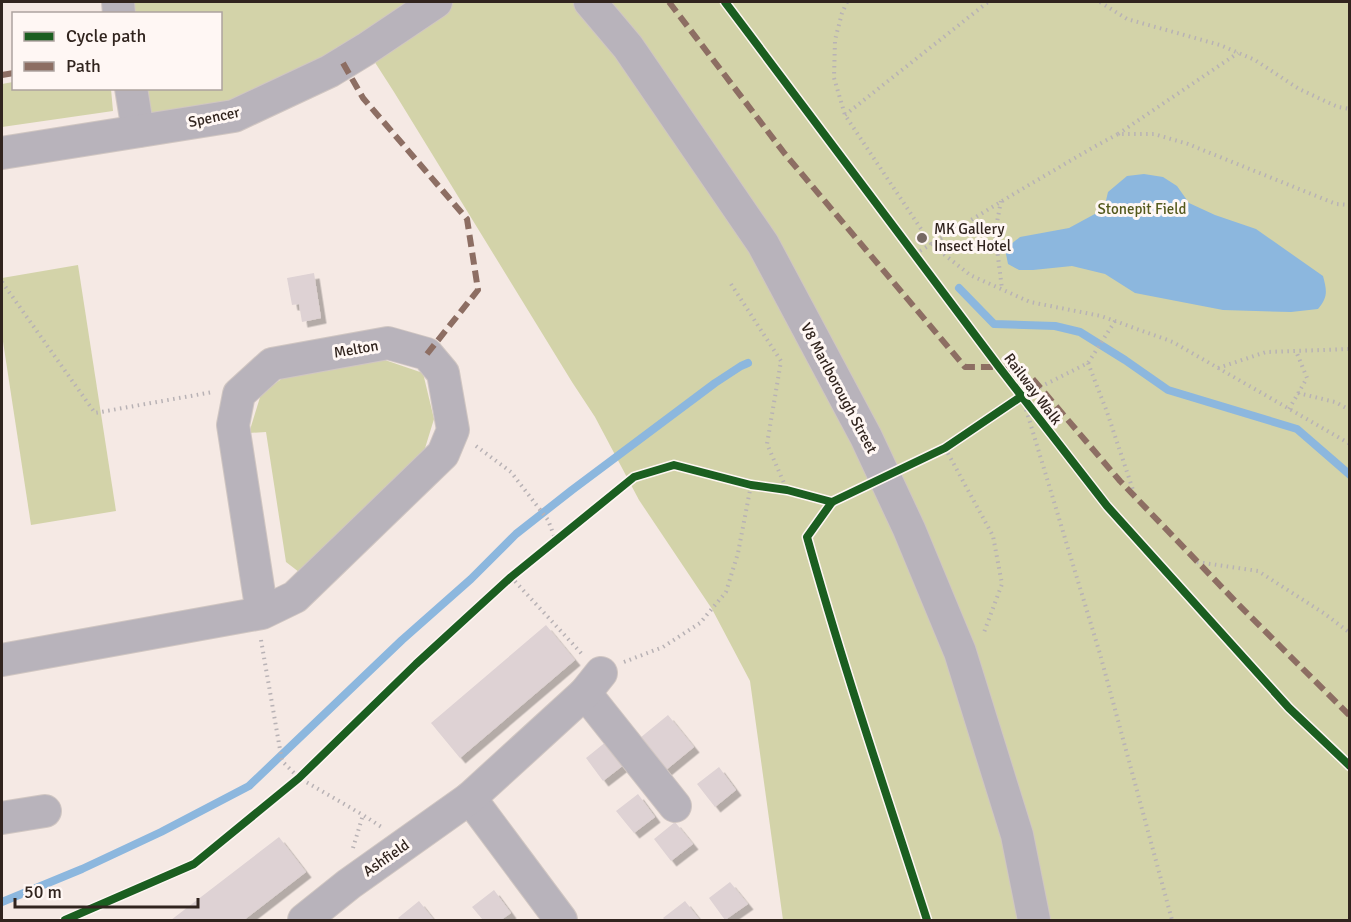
<svg xmlns="http://www.w3.org/2000/svg" width="1351" height="922" font-family="Signika,sans-serif">
<style>
.green{fill:#d3d3a9}
.water{fill:#8cb7de}
.lines{fill:none;stroke-linecap:round;stroke-linejoin:round}
.stream{stroke:#8cb7de;stroke-width:8}
.building{fill:#ded2d4;filter:url(#shadow)}
.minor-casing{stroke:#d0c6c2;stroke-width:34}
.path{stroke:#b8b2b5;stroke-width:4;stroke-dasharray:1.5 4.5;stroke-linecap:butt}
.minor{stroke:#b8b3bb;stroke-width:32}
.quiet{stroke:#8d6e63;stroke-width:6;stroke-dasharray:12 6;stroke-linecap:butt}
.cycleway-casing{stroke:#fff7f4;stroke-width:11}
.cycleway{stroke:#1b5e20;stroke-width:8}
.poi-dot{fill:#766963;stroke:#fff7f4;stroke-width:2}
.labels{text-anchor:middle;dominant-baseline:central;stroke-width:6;stroke-linejoin:round;paint-order:stroke}
.street-label{font-size:15px;fill:#31241e;stroke:#fff7f4}
.park-label{font-size:15px;fill:#53591c;stroke:#fff7f4}
.poi-label{font-size:15px;fill:#31241e;stroke:#fff7f4;text-anchor:start}
</style>
<defs>
<filter id="shadow"><feDropShadow dx="5.5" dy="5.5" stdDeviation="0" flood-color="#0004"/></filter>
</defs>
<rect width="100%" height="100%" fill="#f5e9e4"/>
<!-- green -->
<g class="green">
<polygon points="118,2 1349,2 1349,920 783,920 750,681 712,609 639,500 595,417 572,382 394,92 367,50 330,71 138,131 131,89 220,88 220,14 119,13"/>
<polygon points="13,82 14,88 111,89 113,111 2,127 2,84"/>
<polygon points="78,265 116,511 31,525 2,335 2,278"/>
<polygon points="382,359 423,373 434,419 422,458 299,572 286,562 266,432 249,433 261,394 284,377"/>
</g>
<!-- water -->
<path class="water" d="M1144 174 1163 177 1177 186 1189 203 1215 215 1256 229 1323 276C1327 291 1328 297 1318 309L1291 312 1223 310 1135 293 1105 274 1072 266 1033 270H1019L1008 264 1005 249 1020 237 1069 228 1104 209 1108 192 1127 176Z"/>
<g class="lines">
<!-- stream -->
<g class="stream">
<polyline points="959,288 994,324 1055,326 1080,332 1125,360 1168,390 1297,429 1350,475"/>
<polyline points="2,902 82,869 161,832 249,786 402,640 471,579 516,534 572,490 715,383 741,366 748,363"/>
</g>
</g>
<!-- building -->
<g class="building">
<polygon points="314,273 321,318 302,322 299,304 292,305 287,278"/>
<polygon points="546,625 575,660 460,758 431,723"/>
<polygon points="668,715 694,747 666,770 640,738"/>
<polygon points="607,741 625,764 603,781 586,758"/>
<polygon points="719,767 736,790 715,807 697,784"/>
<polygon points="638,794 655,817 634,833 616,811"/>
<polygon points="675,822 693,844 671,861 654,839"/>
<polygon points="279,837 306,872 244,920 171,920"/>
<polygon points="730,882 748,904 725,920 709,898"/>
<polygon points="494,890 511,913 501,920 483,920 472,907"/>
<polygon points="419,901 434,920 400,920 398,918"/>
<polygon points="685,901 700,920 665,920 663,918"/>
</g>
<g class="lines">
<!-- minor casing -->
<g class="minor-casing">
<g id="minor">
<polyline points="118,2 119,14"/>
<polyline points="590,2 628,47 763,244 866,437 909,529 960,652 1017,835 1034,920"/>
<polyline points="131,88 138,131"/>
<polyline points="2,153 234,116 330,71 366,49 436,2"/>
<polyline points="2,660 262,613 295,597 443,454 453,430 443,373 427,354 388,343 272,364 239,394 233,425 262,613"/>
<polyline points="585,693 675,806"/>
<polyline points="470,798 561,920"/>
<polyline points="2,818 45,811"/>
<polyline points="304,920 349,884 470,798 585,693 601,673"/>
</g>
</g>
<!-- path -->
<g class="path">
<polyline points="847,2 842,13 835,40 834,78 845,115 931,244 970,275 1030,302 1101,316 1173,342 1350,444"/>
<polyline points="1100,2 1127,19 1220,45 1255,60 1299,89 1338,107 1350,109"/>
<polyline points="845,115 988,2"/>
<polyline points="1118,134 1238,53"/>
<polyline points="1001,201 995,233 1002,289"/>
<polyline points="915,254 1017,192 1092,148 1118,134 1154,134 1188,144 1336,204 1350,205"/>
<polyline points="2,282 95,413 213,392"/>
<polyline points="731,284 781,361 767,444 787,490"/>
<polyline points="1115,321 1088,363 1022,396 1100,654 1172,920"/>
<polyline points="1088,363 1107,412 1135,496"/>
<polyline points="1218,368 1266,352 1350,349"/>
<polyline points="1298,393 1335,402 1350,410"/>
<polyline points="1289,409 1307,378 1296,351"/>
<polyline points="476,446 511,472 548,520 556,541"/>
<polyline points="945,448 993,536 1002,584 983,635"/>
<polyline points="1197,562 1258,571 1325,614 1350,633"/>
<polyline points="511,577 582,654"/>
<polyline points="261,640 282,761 299,778 363,815"/>
<polyline points="624,662 663,647 700,623 726,592 738,553 751,485"/>
<polyline points="353,848 363,815 383,828"/>
</g>
<!-- minor -->
<use href="#minor" class="minor"/>
<!-- quiet -->
<g class="quiet">
<polyline points="669,2 785,154 965,367 999,367 1032,378 1120,481 1237,603 1350,716"/>
<polyline points="343,63 363,98 467,219 478,290 427,354"/>
<polyline points="2,75 14,73"/>
</g>
<!-- cycleway casing -->
<g class="cycleway-casing">
<g id="cycleway">
<polyline points="725,2 999,367 1107,506 1289,708 1350,766"/>
<polyline points="65,920 194,864 299,778 416,664 511,577 634,477 674,465 751,485 787,490 832,502"/>
<path d="M927 920C886 793 843 666 807 537L832 502 945 448 1022 396"/>
</g>
</g>
<!-- cycleway -->
<use href="#cycleway" class="cycleway"/>
</g>
<!-- markers -->
<circle class="poi-dot" cx="922" cy="238" r="6"/>
<g class="labels">
<!-- street labels -->
<g class="street-label">
<text transform="translate(214 117) rotate(-12)">Spencer</text>
<text transform="translate(356 349) rotate(-10)">Melton</text>
<text transform="translate(839 388) rotate(62)">V8 Marlborough Street</text>
<text transform="translate(1033 389) rotate(53)">Railway Walk</text>
<text transform="translate(386 858) rotate(-35)">Ashfield</text>
</g>
<!-- park labels -->
<g class="park-label">
<text x="1142" y="209">Stonepit Field</text>
</g>
<!-- poi labels -->
<g class="poi-label">
<text x="934" y="229">MK Gallery<tspan x="934" dy="17">Insect Hotel</tspan></text>
</g>
</g>
<!-- border -->
<rect width="1351" height="922" fill="none" stroke="#31241e" stroke-width="6"/>
<!-- legend -->
<rect x="12" y="12" width="210" height="78" fill="#fff7f4" stroke="#ada39e" stroke-width="1.5"/>
<rect x="24" y="32" width="30" height="9" fill="#1b5e20" stroke="#ada39e" stroke-width="1.5"/>
<text x="66" y="42" font-size="18" fill="#31241e">Cycle path</text>
<rect x="24" y="62" width="30" height="9" fill="#8d6e63" stroke="#ada39e" stroke-width="1.5"/>
<text x="66" y="72" font-size="18" fill="#31241e">Path</text>
<!-- scale -->
<path d="M15 898v9h183v-9" fill="none" stroke="#31241e" stroke-width="3"/>
<text x="24" y="898" font-size="18" fill="#31241e" stroke="#fff7f4" stroke-width="4.5" paint-order="stroke">50 m</text>
</svg>
